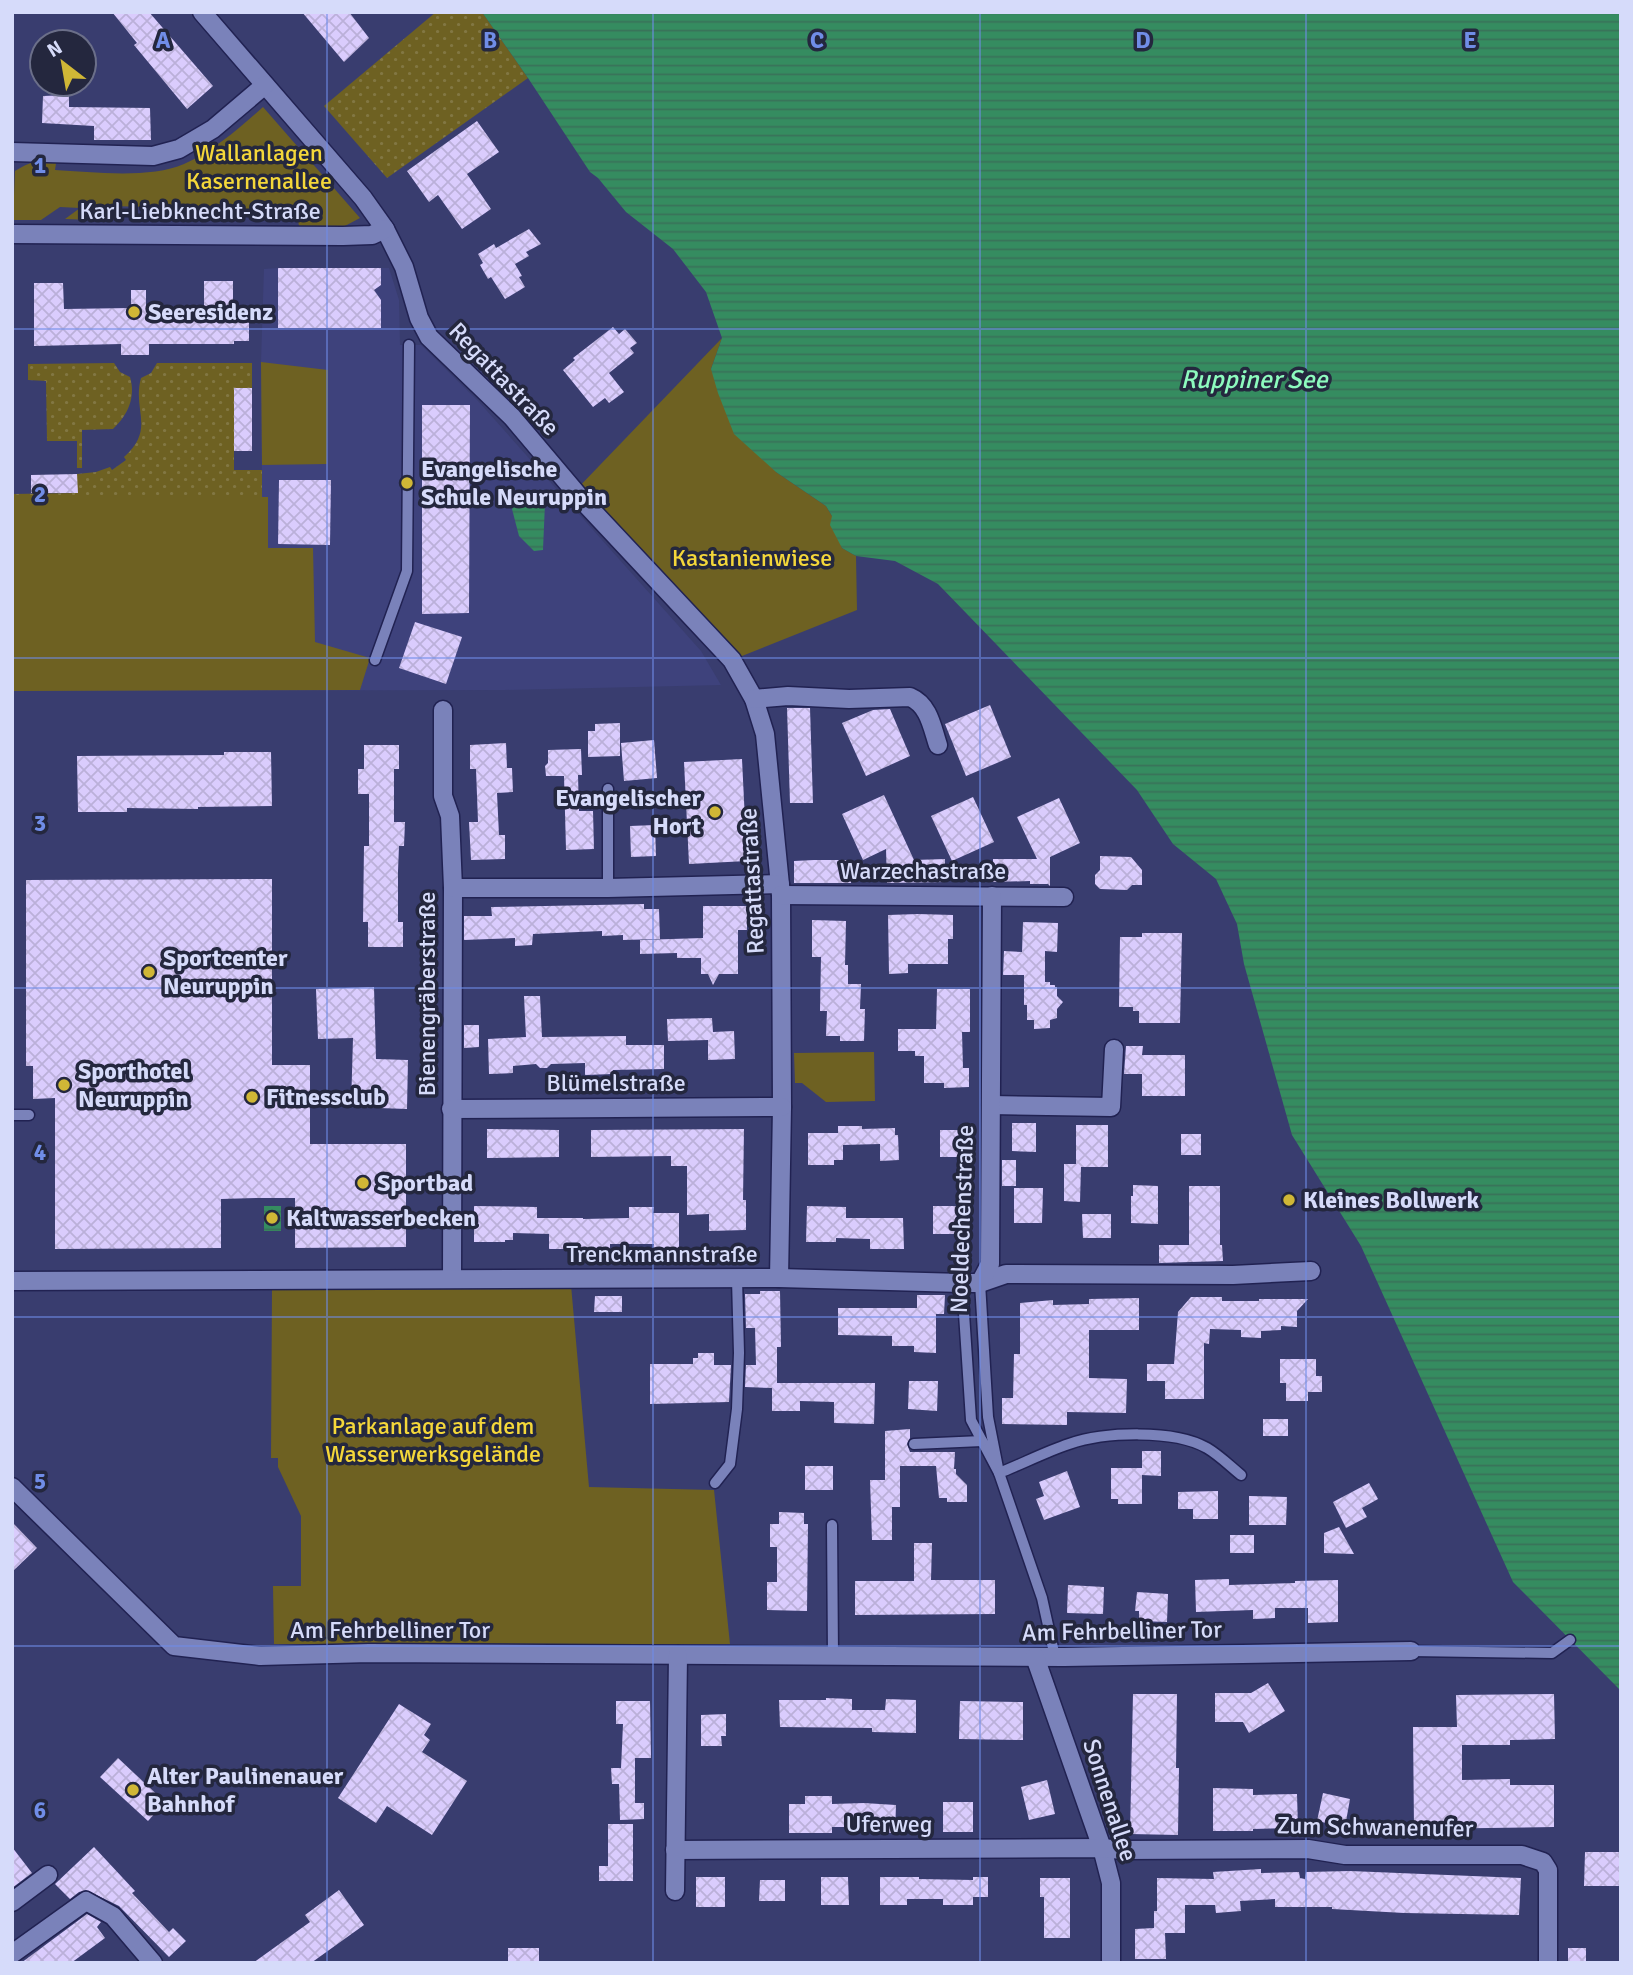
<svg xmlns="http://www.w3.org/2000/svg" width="1633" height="1975" font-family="Signika,sans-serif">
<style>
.built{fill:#3e427c}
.grass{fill:url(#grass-dots)}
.green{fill:#6e6122}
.water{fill:url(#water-rules)}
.building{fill:url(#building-cross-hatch)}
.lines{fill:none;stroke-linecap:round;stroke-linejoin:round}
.lane-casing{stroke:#212252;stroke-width:13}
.street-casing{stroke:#212252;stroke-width:21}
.lane{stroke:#7a82ba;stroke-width:10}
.street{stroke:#7a82ba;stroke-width:18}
.grid{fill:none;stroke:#708de7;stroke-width:2;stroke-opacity:0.55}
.poi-dot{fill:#d0b736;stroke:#24273e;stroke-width:2.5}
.labels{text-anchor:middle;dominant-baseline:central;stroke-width:7;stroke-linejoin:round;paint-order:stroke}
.park-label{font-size:24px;fill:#f4d73a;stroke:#24273e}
.street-label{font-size:24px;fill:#d6dbfa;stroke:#24273e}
.poi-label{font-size:24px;font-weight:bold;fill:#d6dbfa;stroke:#24273e;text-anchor:start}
.water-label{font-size:26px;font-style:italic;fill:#8dfbbe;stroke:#24273e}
.grid-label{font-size:23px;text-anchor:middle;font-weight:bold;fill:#708de7;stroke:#24273e;stroke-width:7;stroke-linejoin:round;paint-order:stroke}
</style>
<defs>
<pattern id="grass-dots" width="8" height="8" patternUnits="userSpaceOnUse" patternTransform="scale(1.75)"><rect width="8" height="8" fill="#6e6122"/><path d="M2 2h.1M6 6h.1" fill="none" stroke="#827743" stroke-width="1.8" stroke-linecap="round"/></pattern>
<pattern id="water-rules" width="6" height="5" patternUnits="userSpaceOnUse" patternTransform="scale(1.75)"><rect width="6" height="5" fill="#358c60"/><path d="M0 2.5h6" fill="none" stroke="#397259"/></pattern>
<pattern id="building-cross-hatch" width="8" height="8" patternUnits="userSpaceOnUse" patternTransform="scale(1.75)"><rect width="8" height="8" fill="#daccfd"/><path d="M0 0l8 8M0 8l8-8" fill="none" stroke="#bbb0d9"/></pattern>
</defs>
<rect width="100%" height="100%" fill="#393d6f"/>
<!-- built -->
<polygon class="built" points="278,268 389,268 399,300 400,345 421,345 478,401 701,651 721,685 504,690 12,691 12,497 262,497 261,362 264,269"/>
<!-- grass -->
<g class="grass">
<polygon points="436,12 482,12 528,78 387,178 324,106"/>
<path d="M114 363 120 372 130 377C136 397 128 415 113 429L82 430V468H77V441H47L46 381 28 380V364Z"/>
<path d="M157 363H252V388H234V470H262V497H12V494L77 493V474L96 472 110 467 112 470 126 460 124 457C156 428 132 411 141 378L151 373Z"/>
</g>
<!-- green -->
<g class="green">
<path d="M263 107 360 218 343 227 299 226 296 209H259L245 216 237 209 108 206 95 212 93 220 65 219 80 208 60 207 41 220H13L15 171C29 162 41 159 57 157L55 170C92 172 150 179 184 164 212 152 241 127 263 107Z"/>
<polygon points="722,338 711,369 776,472 826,506 832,516 842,548 856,556 857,610 732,660 575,491"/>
<polygon points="261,362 328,370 327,464 262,465"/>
<polygon points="12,497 268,497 268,548 313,548 315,642 370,658 360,690 12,691"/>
<polygon points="874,1052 875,1101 826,1102 802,1083 795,1083 794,1053"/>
<polygon points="571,1285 589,1487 714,1490 730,1644 274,1644 273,1586 301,1586 301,1516 278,1467 278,1458 271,1458 272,1287"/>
</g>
<!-- water -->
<g class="water">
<polygon points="482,12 1621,12 1621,1691 1513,1582 1361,1246 1292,1135 1244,964 1237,924 1216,879 1173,844 1137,790 938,584 895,561 856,556 842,548 830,525 832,516 826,506 776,472 734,434 718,393 711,369 722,338 706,292 673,249 626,212 598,178 590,172 528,78"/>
<polygon points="529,496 545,503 543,550 534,551 519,536 512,509 521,499"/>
<rect x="264" y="1206" width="17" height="25"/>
</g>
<!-- building -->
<g class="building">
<polygon points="112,12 149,12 213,86 187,109 134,45 137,43"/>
<polygon points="302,12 349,12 369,38 344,62"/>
<polygon points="69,95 69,107 150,108 151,140 94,140 94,126 42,123 43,96"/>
<polygon points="477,121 499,152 467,174 491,209 462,229 438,195 429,202 407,171"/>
<polygon points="529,229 541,244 526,252 529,256 515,264 522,276 519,277 525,287 505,299 491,277 488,279 480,265 483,263 478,254 494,244 496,248"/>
<polygon points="278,268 381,268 381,285 374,290 381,300 381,328 278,328"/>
<polygon points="204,281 233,281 233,315 249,315 249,341 234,341 234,344 149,344 149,355 121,355 121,344 34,346 34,283 63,283 64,309 131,308 131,290 146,290 146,308 204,307"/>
<polygon points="613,327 619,334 625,329 637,343 630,348 634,353 609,373 624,392 609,403 605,398 593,407 563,370 575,360 573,358"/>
<rect x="234" y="388" width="18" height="63"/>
<polygon points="422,405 470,405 469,613 422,614"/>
<polygon points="77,474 78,493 31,493 31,475"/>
<polygon points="279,480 331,480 330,545 278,544"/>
<polygon points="415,622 462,637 446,684 399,668"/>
<polygon points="990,705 1011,757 966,776 945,724"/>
<polygon points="787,708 810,708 813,803 790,803"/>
<polygon points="890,709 910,756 866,776 842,723 873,710"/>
<polygon points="620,723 620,756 588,757 588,731 595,731 595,724"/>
<polygon points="654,740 657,778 624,781 621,743"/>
<polygon points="506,743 507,768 512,768 513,792 497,793 499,835 505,835 505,859 471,860 469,822 478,822 476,769 470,769 470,745"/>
<polygon points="364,745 399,745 399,769 394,769 394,822 405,822 404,846 399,846 398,871 398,922 403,922 403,947 368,947 368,922 363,922 364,846 369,846 369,794 358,794 358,769 364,769"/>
<polygon points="581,749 582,775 578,775 579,811 593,811 594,849 566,850 564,776 546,776 545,766 548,763 548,750"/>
<polygon points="224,752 271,752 272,806 198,807 198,809 127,808 127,812 78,812 77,756 224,755"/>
<polygon points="742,759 747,861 689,864 684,762"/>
<polygon points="884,795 914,860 945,859 945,882 887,883 886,849 863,860 842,814"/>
<polygon points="973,797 994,842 952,861 931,816"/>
<polygon points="1059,798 1080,843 1050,857 1050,886 1048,884 1030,884 1030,881 993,882 993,859 1037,859 1017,817"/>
<polygon points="655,825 656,856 631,857 630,826"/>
<polygon points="1100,856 1131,857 1142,870 1142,885 1132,885 1127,890 1100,889 1095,884 1095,875 1100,870"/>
<polygon points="814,860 850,860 851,883 794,883 794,861"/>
<polygon points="272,879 272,1065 310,1065 310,1144 406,1144 406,1247 295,1248 295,1198 256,1198 221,1199 221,1248 55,1249 55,1098 33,1099 33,1066 26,1066 26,880"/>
<polygon points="644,904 644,909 659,909 660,939 623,940 623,935 602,936 602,931 533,934 532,945 515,946 515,938 464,940 464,916 492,916 491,907"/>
<polygon points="703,906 747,906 747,930 738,930 738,974 719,974 713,985 708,974 701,974 701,958 677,958 677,953 640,954 640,940 703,938"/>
<polygon points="918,914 953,915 953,939 948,939 948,964 908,964 908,973 889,974 888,915"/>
<polygon points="812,920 846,921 845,965 848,965 848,984 861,984 860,1009 865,1009 864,1041 840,1041 840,1036 826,1036 827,1011 820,1011 821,957 812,957"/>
<polygon points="1023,922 1058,923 1057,952 1045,951 1045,982 1050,982 1050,985 1055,985 1055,987 1057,987 1057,996 1063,1002 1057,1009 1057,1018 1050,1020 1050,1028 1034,1029 1034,1020 1027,1020 1027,1005 1024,1005 1024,975 1003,975 1004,951 1022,952"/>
<polygon points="1142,933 1182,933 1180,1023 1139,1023 1139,1011 1133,1011 1133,1007 1119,1007 1120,937 1142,937"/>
<polygon points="374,987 376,1059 408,1060 407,1109 351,1107 353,1038 318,1039 316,989"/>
<polygon points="937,989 970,989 970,1032 962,1032 963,1068 969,1068 969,1087 944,1088 944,1083 924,1083 924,1056 915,1056 915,1051 898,1051 898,1029 936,1029"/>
<polygon points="524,996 540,996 542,1037 626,1036 626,1045 664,1045 664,1069 613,1070 613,1074 585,1075 585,1063 551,1064 547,1068 540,1068 536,1064 513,1066 513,1073 489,1074 488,1039 526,1037"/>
<polygon points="712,1018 713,1032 734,1031 735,1059 708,1060 708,1040 668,1041 667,1019"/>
<polygon points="464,1025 479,1025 479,1047 464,1048"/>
<polygon points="1126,1046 1143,1046 1142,1055 1185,1055 1185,1096 1142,1096 1142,1074 1124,1074"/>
<polygon points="1012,1123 1036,1123 1036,1152 1012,1151"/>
<polygon points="1076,1125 1108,1125 1108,1167 1081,1167 1080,1202 1064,1201 1064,1164 1076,1164"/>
<polygon points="838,1126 862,1126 862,1129 895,1128 895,1135 898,1135 899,1160 880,1161 880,1144 843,1145 843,1160 834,1160 834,1165 808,1165 808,1133 838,1133"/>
<polygon points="487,1129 559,1130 559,1157 487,1158"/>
<polygon points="744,1129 743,1200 746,1200 746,1230 709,1231 709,1214 687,1215 687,1166 671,1166 671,1156 591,1157 591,1130"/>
<rect x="940" y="1130" width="25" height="27"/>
<rect x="1181" y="1134" width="20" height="21"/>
<rect x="1002" y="1160" width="14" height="26"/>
<polygon points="1133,1185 1158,1186 1158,1224 1131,1223 1131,1196 1133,1196"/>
<polygon points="1189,1186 1220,1186 1220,1245 1222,1245 1223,1261 1159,1263 1159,1245 1189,1245"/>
<polygon points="1014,1188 1043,1188 1042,1223 1014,1223"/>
<polygon points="474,1206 537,1207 537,1218 583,1218 583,1219 629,1218 629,1207 654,1207 653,1213 679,1213 679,1249 653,1249 654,1244 610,1244 610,1258 592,1258 592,1249 549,1249 549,1234 513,1233 513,1240 505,1240 505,1242 474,1242"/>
<polygon points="807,1206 846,1207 846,1218 903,1218 904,1249 870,1249 870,1239 836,1238 836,1242 806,1242"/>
<rect x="933" y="1206" width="32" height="28"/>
<polygon points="1082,1214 1111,1214 1111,1238 1083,1238"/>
<polygon points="760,1291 780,1291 781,1347 777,1347 777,1383 875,1383 874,1424 834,1423 834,1402 800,1401 800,1411 772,1411 772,1388 745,1387 746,1365 756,1365 755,1328 746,1328 745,1294 760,1294"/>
<polygon points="917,1295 945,1295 944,1314 936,1314 936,1353 914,1352 914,1346 892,1346 892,1336 838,1335 838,1308 917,1308"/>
<polygon points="595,1296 622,1296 622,1312 594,1312"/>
<polygon points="1191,1297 1222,1297 1222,1301 1259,1301 1259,1299 1308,1299 1297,1311 1297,1327 1281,1326 1281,1330 1261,1331 1261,1338 1241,1337 1241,1330 1210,1329 1209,1344 1204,1343 1204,1399 1165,1399 1165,1381 1147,1381 1147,1364 1174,1364 1178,1312"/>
<polygon points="1139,1298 1139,1330 1089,1330 1089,1378 1127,1379 1126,1413 1067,1412 1067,1425 1002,1424 1002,1398 1013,1398 1014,1354 1020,1354 1020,1303 1053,1300 1053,1305 1089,1304 1089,1299"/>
<polygon points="698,1353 714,1353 714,1365 731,1365 729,1402 650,1404 650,1364 693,1364 693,1358 698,1358"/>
<polygon points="1280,1359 1316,1359 1316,1376 1322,1376 1322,1392 1308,1392 1308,1401 1286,1401 1286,1383 1280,1383"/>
<polygon points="909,1381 938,1381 937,1411 908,1409"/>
<rect x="1263" y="1419" width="25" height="17"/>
<polygon points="910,1429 910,1438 907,1444 910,1452 955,1452 954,1469 956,1469 956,1474 967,1485 967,1502 947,1502 947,1498 939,1498 936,1466 900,1466 900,1507 892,1507 892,1540 872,1540 870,1480 885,1480 885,1431"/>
<polygon points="1142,1451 1161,1451 1161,1476 1142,1475 1142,1504 1118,1504 1118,1499 1111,1499 1111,1468 1142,1468"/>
<rect x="805" y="1466" width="28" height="24"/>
<polygon points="1067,1471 1080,1507 1044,1520 1036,1499 1044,1496 1039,1482"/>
<polygon points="1369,1483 1378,1499 1362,1508 1367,1517 1346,1528 1333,1502"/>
<polygon points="1218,1491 1218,1519 1193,1519 1193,1509 1178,1509 1178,1492"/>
<polygon points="1249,1496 1287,1497 1286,1525 1249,1525"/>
<polygon points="779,1512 804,1513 804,1524 808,1524 807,1611 767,1610 767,1582 777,1582 777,1547 770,1547 770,1524 779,1524"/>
<polygon points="12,1522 37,1548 12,1572"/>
<polygon points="1339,1527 1354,1554 1324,1553 1324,1533"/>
<rect x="1230" y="1535" width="24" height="18"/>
<polygon points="914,1543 932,1543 931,1580 995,1580 995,1614 855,1615 855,1581 914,1581"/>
<polygon points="1229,1579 1229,1585 1295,1583 1295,1581 1338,1580 1338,1622 1308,1623 1308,1608 1275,1608 1275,1618 1253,1619 1253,1610 1196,1612 1195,1580"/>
<polygon points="1068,1585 1104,1587 1103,1614 1067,1613"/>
<polygon points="1137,1592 1168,1594 1167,1622 1139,1621 1139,1611 1135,1611"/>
<polygon points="1268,1683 1285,1711 1249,1733 1243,1722 1215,1722 1215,1693 1251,1693"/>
<polygon points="1133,1694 1177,1694 1176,1768 1179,1768 1178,1835 1130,1834"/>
<polygon points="1554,1694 1555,1739 1510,1740 1510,1745 1462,1745 1462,1780 1510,1779 1510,1785 1554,1785 1554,1827 1414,1829 1413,1727 1457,1727 1456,1695"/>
<polygon points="826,1698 852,1699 852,1710 885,1710 886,1699 916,1700 916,1733 872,1732 872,1728 780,1727 779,1700 826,1700"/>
<polygon points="616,1701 650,1701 651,1758 635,1758 635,1803 644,1803 644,1819 620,1820 619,1784 612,1784 611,1768 621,1768 623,1724 616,1724"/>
<polygon points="960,1701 1023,1702 1023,1740 959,1739"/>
<polygon points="399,1704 431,1724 424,1735 430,1740 422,1752 467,1781 432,1835 387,1806 376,1823 338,1798"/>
<polygon points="726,1714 726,1736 721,1736 722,1746 701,1746 701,1715"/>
<polygon points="118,1758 165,1802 148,1821 100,1777"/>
<polygon points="1047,1780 1055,1814 1029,1820 1021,1787"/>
<polygon points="1213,1788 1253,1789 1253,1795 1297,1794 1298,1828 1253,1829 1253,1831 1213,1831"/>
<polygon points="1323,1793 1350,1799 1345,1827 1317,1821"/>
<polygon points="805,1796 832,1796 832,1804 864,1803 896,1805 895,1833 862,1832 863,1827 832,1827 832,1833 789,1833 789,1804 805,1804"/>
<rect x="943" y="1802" width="30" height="30"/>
<polygon points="608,1824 633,1824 633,1881 599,1881 599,1866 608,1866"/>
<polygon points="12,1847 32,1873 12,1888"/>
<polygon points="94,1847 135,1891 132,1893 169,1932 173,1928 186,1941 169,1957 119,1906 86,1890 79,1892 70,1899 55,1884"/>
<polygon points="1585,1852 1621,1852 1621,1886 1584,1886"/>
<polygon points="1261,1869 1261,1873 1299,1872 1300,1878 1305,1879 1306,1872 1350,1871 1521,1878 1519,1915 1404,1913 1332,1909 1332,1907 1275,1907 1275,1899 1240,1901 1241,1911 1216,1913 1215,1905 1185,1905 1185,1933 1165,1933 1166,1959 1135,1959 1135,1929 1154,1928 1154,1911 1157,1911 1157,1878 1214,1879 1213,1872"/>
<rect x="696" y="1877" width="29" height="30"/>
<polygon points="821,1877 848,1877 849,1905 821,1905"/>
<polygon points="880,1877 919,1877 919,1879 973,1880 973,1877 988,1877 988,1897 973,1897 973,1905 943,1905 943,1899 907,1899 907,1905 880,1905"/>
<polygon points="1040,1878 1070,1878 1070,1938 1044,1938 1044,1897 1040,1897"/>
<polygon points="760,1880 785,1880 785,1901 759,1901"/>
<polygon points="339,1890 364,1925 311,1963 253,1963 310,1922 305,1915"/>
<polygon points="87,1914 101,1922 97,1927 105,1938 71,1963 21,1963"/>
<rect x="508" y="1948" width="31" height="15"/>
<rect x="1568" y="1948" width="18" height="15"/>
</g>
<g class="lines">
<!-- lane casing -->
<g class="lane-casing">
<g id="lane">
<polyline points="375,660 407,571 409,345"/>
<polyline points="608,789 608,888"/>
<polyline points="12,1115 29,1115"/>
<polyline points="962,1283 971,1420 999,1473 988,1417 980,1283"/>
<polyline points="914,1444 982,1441"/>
<polyline points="715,1483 730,1464 737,1409 739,1353 737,1279"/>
<polyline points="832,1525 833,1656"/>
<polyline points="1411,1651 1552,1653 1570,1640"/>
<path d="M1055 1657 1042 1598 999 1473C1022 1464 1045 1452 1069 1444 1104 1432 1174 1429 1207 1448 1219 1455 1230 1466 1241 1475"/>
</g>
</g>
<!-- street casing -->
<g class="street-casing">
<g id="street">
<polyline points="202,12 363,198 385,229 404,267 419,318 429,337 512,417 583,501 732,660 754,699 765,734 781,895 782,1107 779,1278"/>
<polyline points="12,152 153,156 179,149 213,129 265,85"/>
<polyline points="12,234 343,236 372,235 385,229"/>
<path d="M754 699 788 696 849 699 910 697C929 705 932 727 938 745"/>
<polyline points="443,710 443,796 450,816 453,888 452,1278"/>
<polyline points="453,888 608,888 780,884"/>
<polyline points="781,895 1064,897"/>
<polyline points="991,1105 1111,1107 1114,1049"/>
<polyline points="451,1109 782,1107"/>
<polyline points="12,1281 779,1278 962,1283 980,1283 1006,1274 1233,1275 1311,1271"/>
<polyline points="980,1283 990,1264 992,896"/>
<polyline points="12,1487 174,1646 260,1656 369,1653 1064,1657 1411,1651"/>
<polyline points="1035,1657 1102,1848 1111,1883 1111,1963"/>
<polyline points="675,1850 1102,1848 1122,1850 1308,1849 1345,1855 1522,1855 1543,1862 1548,1870 1548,1963"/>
<polyline points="675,1891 678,1655"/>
<polyline points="12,1902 48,1875"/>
<polyline points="12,1954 86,1901 113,1916 153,1963"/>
</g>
</g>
<!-- lane -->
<use href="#lane" class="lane"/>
<!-- street -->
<use href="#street" class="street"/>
</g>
<!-- grid -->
<path class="grid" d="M327 12V1963M653 12V1963M980 12V1963M1306 12V1963M12 329H1621M12 658H1621M12 988H1621M12 1317H1621M12 1646H1621"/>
<!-- markers -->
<g class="poi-dot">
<circle cx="134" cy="312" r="7"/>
<circle cx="407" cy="483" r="7"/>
<circle cx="715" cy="812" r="7"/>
<circle cx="149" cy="972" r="7"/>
<circle cx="64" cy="1085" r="7"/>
<circle cx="252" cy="1097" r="7"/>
<circle cx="363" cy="1183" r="7"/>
<circle cx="1289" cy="1200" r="7"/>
<circle cx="272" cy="1218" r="7"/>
<circle cx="133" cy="1790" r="7"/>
</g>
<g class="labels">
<!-- park labels -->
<g class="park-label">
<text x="259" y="153">Wallanlagen<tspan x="259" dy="28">Kasernenallee</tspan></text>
<text x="752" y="558">Kastanienwiese</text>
<text x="433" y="1426">Parkanlage auf dem<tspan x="433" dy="28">Wasserwerksgelände</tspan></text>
</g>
<!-- street labels -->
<g class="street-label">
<text x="200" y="211">Karl-Liebknecht-Straße</text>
<text transform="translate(504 379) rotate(46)">Regattastraße</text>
<text x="923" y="871">Warzechastraße</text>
<text transform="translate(752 881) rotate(-93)">Regattastraße</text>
<text transform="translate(427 994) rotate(-90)">Bienengräberstraße</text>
<text x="616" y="1083">Blümelstraße</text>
<text transform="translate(962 1219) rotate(-88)">Noeldechenstraße</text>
<text x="662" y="1254">Trenckmannstraße</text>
<text x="390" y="1630">Am Fehrbelliner Tor</text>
<text transform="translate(1122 1631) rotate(-1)">Am Fehrbelliner Tor</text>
<text transform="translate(1110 1800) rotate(72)">Sonnenallee</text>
<text x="889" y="1824">Uferweg</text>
<text transform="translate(1375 1827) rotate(1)">Zum Schwanenufer</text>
</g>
<!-- poi labels -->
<g class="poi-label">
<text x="148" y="312">Seeresidenz</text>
<text x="421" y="469">Evangelische<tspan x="421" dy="28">Schule Neuruppin</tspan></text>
<text x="701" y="798" text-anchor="end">Evangelischer<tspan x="701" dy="28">Hort</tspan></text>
<text x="163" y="958">Sportcenter<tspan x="163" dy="28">Neuruppin</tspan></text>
<text x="78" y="1071">Sporthotel<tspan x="78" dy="28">Neuruppin</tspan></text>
<text x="266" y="1097">Fitnessclub</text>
<text x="377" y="1183">Sportbad</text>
<text x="1303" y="1200">Kleines Bollwerk</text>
<text x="286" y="1218">Kaltwasserbecken</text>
<text x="147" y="1776">Alter Paulinenauer<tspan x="147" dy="28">Bahnhof</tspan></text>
</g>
<!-- water labels -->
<g class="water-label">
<text x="1254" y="380">Ruppiner See</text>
</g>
</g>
<g class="grid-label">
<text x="163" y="48">A</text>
<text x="490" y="48">B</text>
<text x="817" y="48">C</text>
<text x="1143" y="48">D</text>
<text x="1470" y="48">E</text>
<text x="40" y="173">1</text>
<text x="40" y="502">2</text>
<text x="40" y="831">3</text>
<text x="40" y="1160">4</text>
<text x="40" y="1489">5</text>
<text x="40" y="1818">6</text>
</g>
<!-- border -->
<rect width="1633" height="1975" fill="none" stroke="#d6dbfa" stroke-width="28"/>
<!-- north arrow -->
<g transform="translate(63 63) rotate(329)"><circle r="33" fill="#24273e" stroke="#6b6f89" stroke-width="2"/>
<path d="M0-5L12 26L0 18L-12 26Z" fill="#d0b736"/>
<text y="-10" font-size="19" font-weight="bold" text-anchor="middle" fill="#d6dbfa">N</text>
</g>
</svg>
